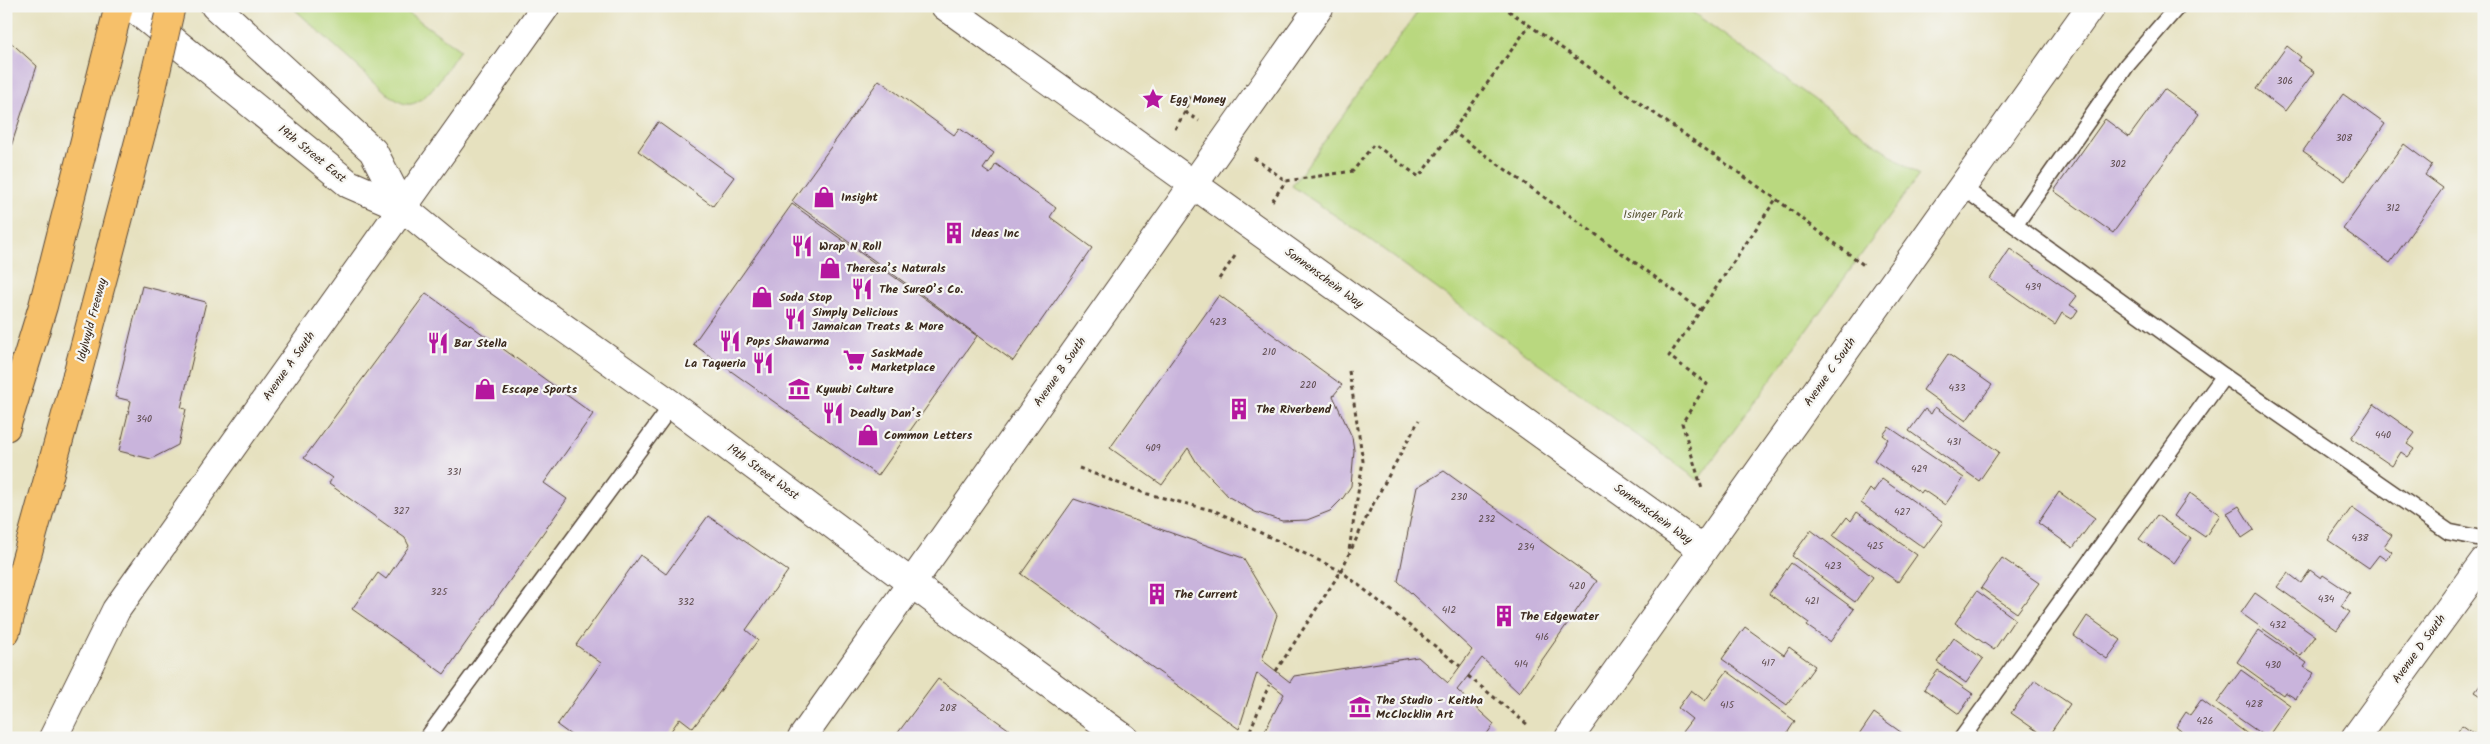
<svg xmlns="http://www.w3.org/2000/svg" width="2490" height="744" font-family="Kalam,sans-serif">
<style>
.green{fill:#b9d87f;stroke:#7a814e}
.building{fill:#c9b4dc}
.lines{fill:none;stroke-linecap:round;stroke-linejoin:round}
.service-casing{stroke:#554536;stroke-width:18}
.minor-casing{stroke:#554536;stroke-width:30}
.tertiary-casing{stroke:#554536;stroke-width:30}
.primary-casing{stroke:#554536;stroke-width:30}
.motorway-casing{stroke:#554536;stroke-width:30}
.path{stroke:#554536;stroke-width:3;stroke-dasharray:4 4;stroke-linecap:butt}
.service{stroke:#fff;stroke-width:15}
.minor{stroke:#fff;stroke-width:28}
.tertiary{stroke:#fff;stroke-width:28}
.primary{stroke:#f6c06b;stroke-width:28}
.motorway{stroke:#f6c06b;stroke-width:28}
.motorway-bridge-casing{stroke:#554536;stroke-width:30;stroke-linecap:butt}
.motorway-bridge{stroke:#f6c06b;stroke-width:28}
.labels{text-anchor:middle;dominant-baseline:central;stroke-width:4.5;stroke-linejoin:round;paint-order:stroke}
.number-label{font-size:10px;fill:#5e4c4e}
.poi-label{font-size:12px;font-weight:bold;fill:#3b2a1e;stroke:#f6f6f2;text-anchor:start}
.street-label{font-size:12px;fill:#3b2a1e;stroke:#f6f6f2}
.park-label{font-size:12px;fill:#5a5636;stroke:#f6f6f2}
</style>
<rect width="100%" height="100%" fill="#f6f6f2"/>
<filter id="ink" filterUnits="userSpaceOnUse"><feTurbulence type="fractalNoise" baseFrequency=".02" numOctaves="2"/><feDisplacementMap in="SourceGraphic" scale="10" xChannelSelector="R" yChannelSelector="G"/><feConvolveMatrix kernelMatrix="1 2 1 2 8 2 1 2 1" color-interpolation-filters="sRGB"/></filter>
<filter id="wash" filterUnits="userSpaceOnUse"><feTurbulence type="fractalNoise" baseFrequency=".0096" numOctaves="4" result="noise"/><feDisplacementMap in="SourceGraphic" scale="20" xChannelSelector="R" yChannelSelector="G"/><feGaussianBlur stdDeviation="1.12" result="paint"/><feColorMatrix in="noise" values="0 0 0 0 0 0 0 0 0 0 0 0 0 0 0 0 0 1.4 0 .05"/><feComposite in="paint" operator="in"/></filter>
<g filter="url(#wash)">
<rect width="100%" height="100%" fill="#e6e1bf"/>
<!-- green -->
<g class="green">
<path d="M291 6H399L460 50C449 64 426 108 406 104 400 103 394 98 389 95Z"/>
<polygon points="1422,6 1684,6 1919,175 1698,480 1358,231 1292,186"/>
</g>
<g id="blocks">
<!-- building -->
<g class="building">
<polygon points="6,38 37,66 7,159 6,159"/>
<polygon points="2287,46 2301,57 2298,61 2314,72 2285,111 2256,89"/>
<polygon points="879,80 954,135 959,128 994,153 983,169 990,174 996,164 1056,208 1050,217 1092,248 1013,361 792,201"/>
<polygon points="2164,89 2199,114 2113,233 2054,191 2105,119 2129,137"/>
<polygon points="2343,94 2385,124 2345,181 2303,151"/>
<polygon points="658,122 734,177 713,206 638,151"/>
<polygon points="2404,144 2432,165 2425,175 2443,188 2390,263 2343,229"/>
<polygon points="792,204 977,336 878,476 693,344"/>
<polygon points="2010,249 2077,296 2070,305 2078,310 2072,319 2062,313 2055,325 1990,279"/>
<polygon points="142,286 206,302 181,408 186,409 178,445 151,459 119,451 131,401 115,397"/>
<polygon points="426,293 593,414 544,483 567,499 444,674 352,609 378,573 386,579 409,546 405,538 329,484 332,478 304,458"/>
<polygon points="1219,295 1342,385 1333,396 1352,437 1354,450 1351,486 1343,498 1330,511 1307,520 1282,521 1255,512 1229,497 1197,463 1188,448 1162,485 1110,448"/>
<polygon points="1948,354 1992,385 1966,421 1923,390"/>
<polygon points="2374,404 2415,433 2407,444 2414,449 2408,457 2401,452 2392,466 2351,438"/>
<polygon points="1935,407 1999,452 1979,481 1909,431 1925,409 1931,414"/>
<polygon points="1889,427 1964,478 1945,505 1923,490 1921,493 1874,460 1888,439 1883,435"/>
<polygon points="1444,471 1597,581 1519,693 1482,658 1457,690 1494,724 1484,738 1261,738 1284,694 1257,673 1239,729 1021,574 1074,499 1243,558 1277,615 1262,660 1290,682 1294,676 1418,657 1448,683 1472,650 1398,581 1417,487"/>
<polygon points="1882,479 1943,522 1924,548 1861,503 1870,489 1873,492"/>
<polygon points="2059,492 2095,518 2073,548 2038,523"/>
<polygon points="2190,493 2220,515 2205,537 2174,516"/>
<polygon points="2239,506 2254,530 2242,538 2227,513"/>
<polygon points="2352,507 2392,535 2384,546 2392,552 2386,560 2379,555 2369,568 2328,540"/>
<polygon points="1857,512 1917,555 1898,582 1833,536 1847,517 1851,521"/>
<polygon points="2157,515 2191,539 2174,563 2139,539"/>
<polygon points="708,516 788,571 746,630 758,640 693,728 680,718 666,738 575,738 557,725 601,663 576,645 640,555 666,574"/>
<polygon points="1811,530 1873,577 1855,602 1792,556"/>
<polygon points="2002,558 2039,583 2017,613 1981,588"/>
<polygon points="1791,563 1854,609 1830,642 1807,626 1809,623 1769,594"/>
<polygon points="2310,570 2321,578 2323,575 2350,593 2341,606 2350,612 2337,630 2277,587 2288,573 2301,583"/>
<polygon points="1977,591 2015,619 1994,650 1955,623"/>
<polygon points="2255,593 2316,636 2301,656 2241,613"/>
<polygon points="2087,616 2121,640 2107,659 2074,636"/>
<polygon points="1745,627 1784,655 1789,647 1815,666 1787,705 1722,659"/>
<polygon points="2259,630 2307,663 2304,667 2314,673 2296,699 2285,692 2283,695 2237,662"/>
<polygon points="1954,638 1983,659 1966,683 1937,662"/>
<polygon points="1938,670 1973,694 1959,714 1924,689"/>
<polygon points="2241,670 2290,705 2267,738 2217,703"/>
<polygon points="1727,671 1795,721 1784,738 1690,738 1682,732 1692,719 1678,708 1691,690 1705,701"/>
<polygon points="938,679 1021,738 894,738"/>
<polygon points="2035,680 2070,704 2047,738 2011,713"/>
<polygon points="2484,680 2484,702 2481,700 2483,697 2475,692"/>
<polygon points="2201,700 2253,738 2190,738 2176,727 2186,712 2190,715"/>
<polygon points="1874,713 1909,738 1857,738"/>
<polygon points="2462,725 2480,738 2454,738"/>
</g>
</g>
</g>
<g filter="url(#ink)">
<use href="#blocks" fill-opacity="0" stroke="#554536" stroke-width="1"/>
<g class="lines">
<!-- service casing -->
<g class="service-casing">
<g id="service">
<polyline points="1962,187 2224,376 2449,532 2484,539"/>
<polyline points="2015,225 2127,65 2178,6"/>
<polyline points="427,738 672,405"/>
<polyline points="1962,738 2224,376"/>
</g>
</g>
<!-- minor casing -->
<g class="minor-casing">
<g id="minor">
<polyline points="945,6 1703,550"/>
<polyline points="53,738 116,610 546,6"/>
<polyline points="802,738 1320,6"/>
<polyline points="1569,738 2091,6"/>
<polyline points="2355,738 2484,561"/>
</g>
</g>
<!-- tertiary casing -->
<g class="tertiary-casing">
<g id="tertiary">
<polyline points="131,6 349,184 402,207 452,248 672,405 965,623 1124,738"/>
<polyline points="215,6 373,151 402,207"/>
</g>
</g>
<!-- primary casing -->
<g class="primary-casing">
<polyline id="primary" points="6,631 77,375"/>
</g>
<!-- motorway casing -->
<g class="motorway-casing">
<g id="motorway">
<polyline points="77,375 146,115"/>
<polyline points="6,427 43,306 119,6"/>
</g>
</g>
<!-- path -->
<g class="path">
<polyline points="1502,6 1776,199 1865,266"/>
<polyline points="1185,112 1199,121"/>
<polyline points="1175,129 1185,112 1190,93"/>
<polyline points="1452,131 1701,310 1669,356 1707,384 1682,423 1702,489 1704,490"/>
<polyline points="1254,158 1286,181 1353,171 1374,144 1419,177 1529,26"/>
<polyline points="1272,201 1286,181"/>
<polyline points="1219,279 1235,256"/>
<polyline points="1701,310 1776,199"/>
<polyline points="1349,371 1363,461 1349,550"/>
<polyline points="1079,468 1144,493 1215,511 1341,571 1460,666"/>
<polyline points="1276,671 1341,571 1371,508 1419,420"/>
<polyline points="1468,676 1528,725"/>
<polyline points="1247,738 1269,685"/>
</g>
<!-- service -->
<use href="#service" class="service"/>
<!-- minor -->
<use href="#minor" class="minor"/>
<!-- tertiary -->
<use href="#tertiary" class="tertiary"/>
<!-- primary -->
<use href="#primary" class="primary"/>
<!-- motorway -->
<use href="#motorway" class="motorway"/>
<!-- motorway-bridge casing -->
<g class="motorway-bridge-casing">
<polyline id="motorway-bridge" points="146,115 171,6"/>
</g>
<!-- motorway-bridge -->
<use href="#motorway-bridge" class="motorway-bridge"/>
</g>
</g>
<!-- icons -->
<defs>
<g id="sight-bare" transform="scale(1.725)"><path d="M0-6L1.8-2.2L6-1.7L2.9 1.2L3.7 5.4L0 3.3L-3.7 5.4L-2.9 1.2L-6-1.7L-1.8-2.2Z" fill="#b5179e" stroke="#f6f6f2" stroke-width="2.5" paint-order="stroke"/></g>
<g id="shop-bare" transform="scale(1.725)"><path d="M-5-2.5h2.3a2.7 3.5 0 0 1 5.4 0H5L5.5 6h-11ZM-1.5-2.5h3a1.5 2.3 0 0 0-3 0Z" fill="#b5179e" stroke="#f6f6f2" stroke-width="2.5" paint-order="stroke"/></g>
<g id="building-bare" transform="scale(1.725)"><path d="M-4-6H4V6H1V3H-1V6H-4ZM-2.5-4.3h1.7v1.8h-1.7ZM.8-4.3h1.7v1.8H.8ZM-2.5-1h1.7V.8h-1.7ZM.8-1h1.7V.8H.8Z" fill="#b5179e" stroke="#f6f6f2" stroke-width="2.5" paint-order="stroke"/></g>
<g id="restaurant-bare" transform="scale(1.725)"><path d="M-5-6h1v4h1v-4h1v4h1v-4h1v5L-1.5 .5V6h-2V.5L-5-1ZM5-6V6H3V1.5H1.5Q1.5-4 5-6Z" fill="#b5179e" stroke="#f6f6f2" stroke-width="2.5" paint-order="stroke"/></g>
<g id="supermarket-bare" transform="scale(1.725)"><path d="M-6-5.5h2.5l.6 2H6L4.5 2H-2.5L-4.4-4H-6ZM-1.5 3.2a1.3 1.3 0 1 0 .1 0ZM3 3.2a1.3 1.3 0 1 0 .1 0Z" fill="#b5179e" stroke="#f6f6f2" stroke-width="2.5" paint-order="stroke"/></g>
<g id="museum-bare" transform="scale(1.725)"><path d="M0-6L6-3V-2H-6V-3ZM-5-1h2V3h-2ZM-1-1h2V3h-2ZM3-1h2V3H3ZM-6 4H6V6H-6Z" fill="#b5179e" stroke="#f6f6f2" stroke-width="2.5" paint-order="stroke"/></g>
</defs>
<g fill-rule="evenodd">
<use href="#sight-bare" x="1153" y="99"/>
<use href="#shop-bare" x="824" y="197"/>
<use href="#building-bare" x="954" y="233"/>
<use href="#restaurant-bare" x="802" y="246"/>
<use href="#shop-bare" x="830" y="268"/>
<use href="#restaurant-bare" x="862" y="289"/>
<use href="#shop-bare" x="762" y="297"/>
<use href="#restaurant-bare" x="795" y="319"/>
<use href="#restaurant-bare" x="730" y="341"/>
<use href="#restaurant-bare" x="438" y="343"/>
<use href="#supermarket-bare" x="854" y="360"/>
<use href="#restaurant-bare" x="763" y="363"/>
<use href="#shop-bare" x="485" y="389"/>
<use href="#museum-bare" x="799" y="389"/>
<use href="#building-bare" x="1239" y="409"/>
<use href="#restaurant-bare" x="833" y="413"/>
<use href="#shop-bare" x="868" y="435"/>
<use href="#building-bare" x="1157" y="594"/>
<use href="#building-bare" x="1504" y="616"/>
<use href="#museum-bare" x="1360" y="707"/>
</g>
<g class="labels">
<!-- number labels -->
<g class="number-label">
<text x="2285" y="81">306</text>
<text x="2344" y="138">308</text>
<text x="2118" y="164">302</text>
<text x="2393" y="208">312</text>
<text x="2033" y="287">439</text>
<text x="1218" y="322">423</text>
<text x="1269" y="352">210</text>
<text x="1308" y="385">220</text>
<text x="1957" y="388">433</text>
<text x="144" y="419">340</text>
<text x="2383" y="435">440</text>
<text x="1954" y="442">431</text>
<text x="1153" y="448">409</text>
<text x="1919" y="469">429</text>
<text x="454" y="472">331</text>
<text x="1459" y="497">230</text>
<text x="401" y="511">327</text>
<text x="1902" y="512">427</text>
<text x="1487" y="519">232</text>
<text x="2360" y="538">438</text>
<text x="1875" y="546">425</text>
<text x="1526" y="547">234</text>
<text x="1833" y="566">423</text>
<text x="1577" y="586">420</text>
<text x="439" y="592">325</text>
<text x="2326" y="599">434</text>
<text x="1812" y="601">421</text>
<text x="686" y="602">332</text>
<text x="1449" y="610">412</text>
<text x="2278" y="625">432</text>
<text x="1542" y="637">416</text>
<text x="1768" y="663">417</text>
<text x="1521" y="664">414</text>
<text x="2273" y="665">430</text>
<text x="2254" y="704">428</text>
<text x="1727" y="705">415</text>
<text x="948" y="708">208</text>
<text x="2205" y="721">426</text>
</g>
<!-- poi labels -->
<g class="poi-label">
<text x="1170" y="99">Egg Money</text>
<text x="841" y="197">Insight</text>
<text x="971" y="233">Ideas Inc</text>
<text x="819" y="246">Wrap N Roll</text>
<text x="846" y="268">Theresa’s Naturals</text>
<text x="879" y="289">The SureO’s Co.</text>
<text x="779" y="297">Soda Stop</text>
<text x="812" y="312">Simply Delicious<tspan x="812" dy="14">Jamaican Treats &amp; More</tspan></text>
<text x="746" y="341">Pops Shawarma</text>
<text x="454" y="343">Bar Stella</text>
<text x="871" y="353">SaskMade<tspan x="871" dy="14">Marketplace</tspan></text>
<text x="746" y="363" text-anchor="end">La Taqueria</text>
<text x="502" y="389">Escape Sports</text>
<text x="816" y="389">Kyuubi Culture</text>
<text x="1256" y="409">The Riverbend</text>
<text x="850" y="413">Deadly Dan’s</text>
<text x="884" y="435">Common Letters</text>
<text x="1174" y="594">The Current</text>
<text x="1520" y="616">The Edgewater</text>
<text x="1376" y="700">The Studio - Keitha<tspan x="1376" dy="14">McClocklin Art</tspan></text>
</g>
<!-- street labels -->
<g class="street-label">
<text transform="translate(312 154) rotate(39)">19th Street East</text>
<text transform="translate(1324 278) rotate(36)">Sonnenschein Way</text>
<text transform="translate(92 320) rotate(-75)">Idylwyld Freeway</text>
<text transform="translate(289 366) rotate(-55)">Avenue A South</text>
<text transform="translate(1060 372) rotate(-55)">Avenue B South</text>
<text transform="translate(1830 372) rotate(-55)">Avenue C South</text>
<text transform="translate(763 472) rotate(36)">19th Street West</text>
<text transform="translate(1653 514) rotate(36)">Sonnenschein Way</text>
<text transform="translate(2419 649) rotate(-54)">Avenue D South</text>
</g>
<!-- park labels -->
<g class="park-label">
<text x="1653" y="214">Isinger Park</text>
</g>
</g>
<!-- margin -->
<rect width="2490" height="744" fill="none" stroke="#f6f6f2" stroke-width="25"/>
</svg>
